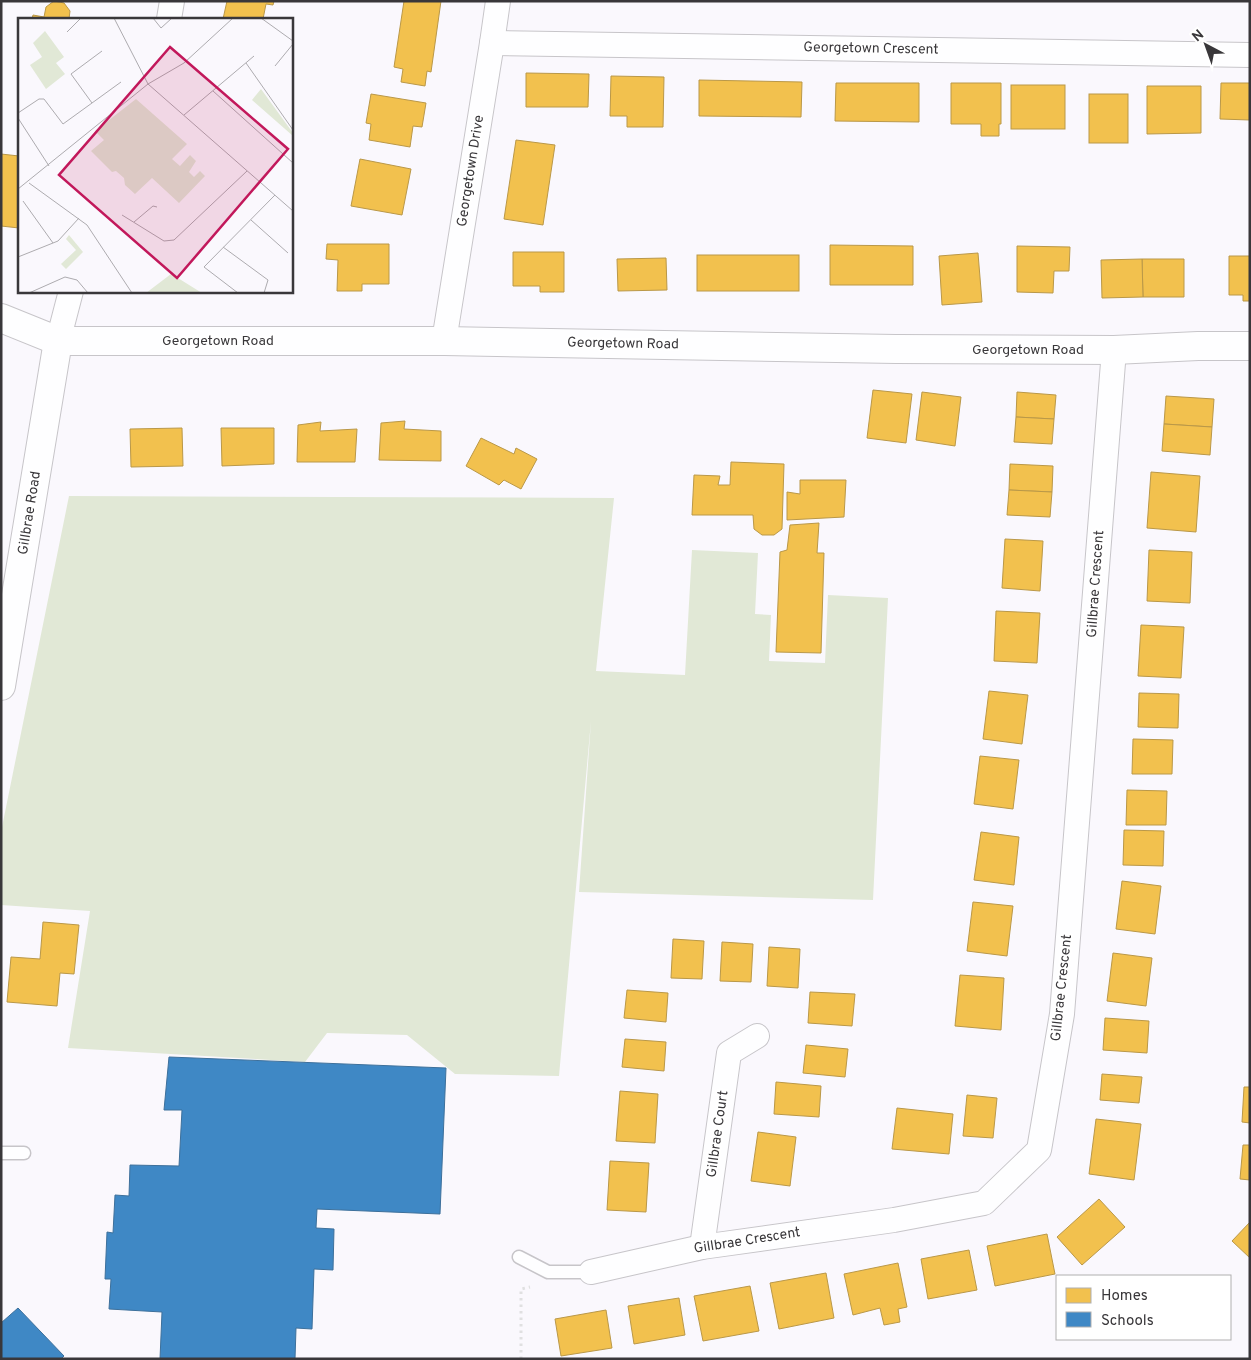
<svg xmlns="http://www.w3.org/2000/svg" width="1251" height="1360" font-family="Overpass,sans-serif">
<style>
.green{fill:#e1e8d6}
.homes{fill:#f2c14e;stroke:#ba9848}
.schools{fill:#3f88c5;stroke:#3d709b}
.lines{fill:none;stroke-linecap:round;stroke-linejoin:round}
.service-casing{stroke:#c7c5c9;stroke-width:15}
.minor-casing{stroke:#c7c5c9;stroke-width:26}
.tertiary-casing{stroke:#c7c5c9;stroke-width:30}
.path{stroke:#e0e0e1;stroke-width:3;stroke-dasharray:2.5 4;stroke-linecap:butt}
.service{stroke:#fefeff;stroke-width:12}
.minor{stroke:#fefeff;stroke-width:24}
.tertiary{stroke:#fefeff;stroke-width:28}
.labels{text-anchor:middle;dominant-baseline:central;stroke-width:5;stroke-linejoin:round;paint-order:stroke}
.street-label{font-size:14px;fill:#39373a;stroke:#fff}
.inset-road{fill:none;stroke:#adabaf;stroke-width:1}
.view{fill:#c2185b;fill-opacity:0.15;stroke:#c2185b;stroke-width:2.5}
.inset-edge{fill:none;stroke:#39373a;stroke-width:2.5}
</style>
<rect width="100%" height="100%" fill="#faf8fd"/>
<!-- green -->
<polygon class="green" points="69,496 614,498 596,671 685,675 692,550 758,553 755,614 771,615 769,661 825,663 828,595 888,598 873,900 579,892 591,721 559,1076 455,1074 407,1035 327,1033 305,1062 68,1048 90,911 1,905 1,832"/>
<!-- homes -->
<g class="homes">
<polygon points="54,1 64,3 70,11 69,19 32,19 33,15 44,17 46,7"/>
<polygon points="227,1 274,1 273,5 266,4 263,19 223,19"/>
<polygon points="404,1 441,1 431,72 427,71 425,86 401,82 403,69 394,67"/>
<polygon points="526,73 589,74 588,107 526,107"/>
<polygon points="611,76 664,77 663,127 627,127 627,116 610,116"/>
<polygon points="699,80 802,82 801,117 699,116"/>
<polygon points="836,83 919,83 919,122 835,121"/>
<polygon points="951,83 1001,83 1001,124 999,124 999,136 981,136 981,124 951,124"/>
<polygon points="1221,83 1250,83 1250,120 1220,119"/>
<rect x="1011" y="85" width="54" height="44"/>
<polygon points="1147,86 1201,86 1201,133 1147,134"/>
<polygon points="371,94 426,103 422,127 413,126 410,147 369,140 371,124 366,123"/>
<rect x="1089" y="94" width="39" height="49"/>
<polygon points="516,140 555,145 543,225 504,219"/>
<polygon points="1,154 19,156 19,228 1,226"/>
<polygon points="360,159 411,169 402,215 351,206"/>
<polygon points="327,244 389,244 389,284 362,284 362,291 337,291 338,260 326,259"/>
<polygon points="830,245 913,246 913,285 830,285"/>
<polygon points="1017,246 1070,247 1069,271 1054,271 1053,293 1017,292"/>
<polygon points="513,252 564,252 564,292 540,292 540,286 513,286"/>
<polygon points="978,253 982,302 942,305 939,256"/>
<rect x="697" y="255" width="102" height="36"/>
<polygon points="1229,256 1250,256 1250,301 1243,301 1243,295 1229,295"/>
<polygon points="666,258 667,290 618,291 617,259"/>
<polygon points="1142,259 1184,259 1184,297 1143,297"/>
<polygon points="1142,259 1143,297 1102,298 1101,260"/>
<polygon points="873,390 912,394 906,443 867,438"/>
<polygon points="922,392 961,397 955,446 916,440"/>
<polygon points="1017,392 1056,395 1054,419 1016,417"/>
<polygon points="1166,396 1214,399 1212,427 1164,424"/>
<polygon points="1016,417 1054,419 1052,444 1014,442"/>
<polygon points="405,421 404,429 441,431 441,461 379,460 381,423"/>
<polygon points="321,422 320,431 357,429 355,462 297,462 298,425"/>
<polygon points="1164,424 1212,427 1210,455 1162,451"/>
<polygon points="182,428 183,466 131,467 130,429"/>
<polygon points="221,428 274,428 274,464 222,466"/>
<polygon points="481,438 514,454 516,448 537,459 521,489 504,480 499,485 466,466"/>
<polygon points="731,462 784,464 782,529 774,535 762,535 754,529 753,515 692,515 694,475 720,476 718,485 730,485"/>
<polygon points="1010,464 1053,466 1052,492 1009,490"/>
<polygon points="1151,472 1200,476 1196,532 1147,528"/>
<polygon points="800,480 846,480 844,517 787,520 787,492 800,494"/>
<polygon points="1009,490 1052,492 1050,517 1007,515"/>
<polygon points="819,523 817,553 824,553 821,653 776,652 780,552 787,550 790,525"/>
<polygon points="1005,539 1043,541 1040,591 1002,588"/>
<polygon points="1149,550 1192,552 1190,603 1147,601"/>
<polygon points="996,611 1040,613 1037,663 994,661"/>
<polygon points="1141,625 1184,627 1181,678 1138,676"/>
<polygon points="989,691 1028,695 1022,744 983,739"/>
<polygon points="1139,693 1179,694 1178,728 1138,727"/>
<polygon points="1133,739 1173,740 1172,774 1132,774"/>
<polygon points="980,756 1019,760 1013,809 974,804"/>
<polygon points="1127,790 1167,791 1166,825 1126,825"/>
<polygon points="1124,830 1164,831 1163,866 1123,865"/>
<polygon points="981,832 1019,837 1014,885 974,880"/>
<polygon points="1122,881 1161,886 1155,934 1116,929"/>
<polygon points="973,902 1013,906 1007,956 967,951"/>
<polygon points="43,922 79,925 74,974 60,973 57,1006 7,1002 11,957 40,959"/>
<polygon points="673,939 704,941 702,979 671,978"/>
<polygon points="722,942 753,944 751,982 720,981"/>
<polygon points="769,947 800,949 798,988 767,986"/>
<polygon points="1113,953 1152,958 1146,1006 1107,1001"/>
<polygon points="960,975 1004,978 1001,1030 955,1026"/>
<polygon points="627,990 668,993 666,1022 624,1018"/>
<polygon points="810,992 855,994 852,1026 808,1023"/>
<polygon points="1105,1018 1149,1021 1147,1053 1103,1050"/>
<polygon points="625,1039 666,1042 664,1071 622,1067"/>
<polygon points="806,1045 848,1049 845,1077 803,1073"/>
<polygon points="1102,1074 1142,1077 1139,1103 1100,1100"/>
<polygon points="776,1082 821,1086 819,1117 774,1114"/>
<polygon points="1244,1087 1250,1087 1250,1123 1242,1122"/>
<polygon points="620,1091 658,1094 655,1143 616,1141"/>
<polygon points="967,1095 997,1098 993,1138 963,1136"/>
<polygon points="897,1108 953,1114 949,1154 892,1149"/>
<polygon points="1096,1119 1141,1124 1134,1180 1089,1174"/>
<polygon points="758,1132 796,1137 790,1186 751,1181"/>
<polygon points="1243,1145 1250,1145 1250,1180 1240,1179"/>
<polygon points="610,1161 649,1163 646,1212 607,1210"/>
<polygon points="1099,1199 1125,1227 1082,1265 1057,1237"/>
<polygon points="1250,1222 1250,1258 1232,1241"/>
<polygon points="1047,1234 1055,1274 995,1286 987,1246"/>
<polygon points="969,1250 977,1290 928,1299 921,1259"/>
<polygon points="898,1263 907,1307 898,1309 900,1322 884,1325 880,1308 853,1315 844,1274"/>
<polygon points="826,1273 834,1318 779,1329 770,1283"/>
<polygon points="750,1286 759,1331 703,1341 694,1296"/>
<polygon points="679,1298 685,1335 634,1344 628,1306"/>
<polygon points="606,1310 612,1348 561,1356 555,1319"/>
</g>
<!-- schools -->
<g class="schools">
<polygon points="169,1057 446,1068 440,1214 317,1209 316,1228 334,1229 333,1270 314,1269 312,1329 296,1328 295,1359 160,1359 162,1312 109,1309 111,1279 105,1279 107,1232 113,1233 115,1195 129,1196 130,1165 179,1166 182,1110 164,1110"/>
<polygon points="18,1308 64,1356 61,1359 1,1359 1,1323"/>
</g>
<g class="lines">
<!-- service casing -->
<g class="service-casing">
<g id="service">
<polyline points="1,1153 24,1153"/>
<polyline points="519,1257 548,1272 591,1272"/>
</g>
</g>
<!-- minor casing -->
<g class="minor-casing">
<g id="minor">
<polyline points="169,19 172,1"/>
<polyline points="492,43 1250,55"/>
<polyline points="58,341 71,291"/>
<polyline points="444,341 492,43 498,1"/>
<polyline points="702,1247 729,1053 757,1036"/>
<polyline points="591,1272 702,1247 894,1220 984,1203 1039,1150 1062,1014 1114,350"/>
</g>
</g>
<!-- tertiary casing -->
<g class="tertiary-casing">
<g id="tertiary">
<polyline points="1,318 58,341 444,341 896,349 1114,350 1198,346 1250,346"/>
<polyline points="1,686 58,341"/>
</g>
</g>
<!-- path -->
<polyline class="path" points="521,1359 521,1289 530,1287"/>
<!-- service -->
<use href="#service" class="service"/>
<!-- minor -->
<use href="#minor" class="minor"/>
<!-- tertiary -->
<use href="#tertiary" class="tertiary"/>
</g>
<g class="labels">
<!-- street labels -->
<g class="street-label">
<text transform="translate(871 49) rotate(1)">Georgetown Crescent</text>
<text transform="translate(471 171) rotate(-81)">Georgetown Drive</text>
<text x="218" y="341">Georgetown Road</text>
<text transform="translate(623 344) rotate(1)">Georgetown Road</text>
<text x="1028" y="350">Georgetown Road</text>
<text transform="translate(30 513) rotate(-81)">Gillbrae Road</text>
<text transform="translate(1096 584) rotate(-86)">Gillbrae Crescent</text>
<text transform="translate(1062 988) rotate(-84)">Gillbrae Crescent</text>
<text transform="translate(718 1134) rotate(-82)">Gillbrae Court</text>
<text transform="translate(747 1241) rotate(-9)">Gillbrae Crescent</text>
</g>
</g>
<!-- overview -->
<g transform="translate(18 18)">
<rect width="275" height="275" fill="#faf8fd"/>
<path d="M27 13 46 39 38 45 47 56 28 71 12 47 24 39 15 25ZM243 71 275 115V118L234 82ZM118 81 169 126 154 141 162 148 172 137 178 143 171 154 176 159 182 153 187 158 161 185 134 160 117 176 107 167 106 160 98 153 94 154 73 133 86 122 77 113ZM51 217 65 234 48 251 43 246 58 232 48 221ZM153 256 155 257 184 275H128Z" fill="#e1e8d6"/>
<path class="inset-road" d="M96 0 130 66 275 193M135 0 143 10 154 0M243 0 275 23M49 14 63 0M228 45 275 112M257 48 275 26M195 73 275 145M74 85 53 56 84 33M0 95 21 81H26L45 106 103 64M166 97 236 38M0 100 31 148M11 165 69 207 114 275M0 171 130 66 166 45 215 0M5 183 35 225M104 197 146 223 156 222 229 153M233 202 270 235M116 204 135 188 139 189M205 229 250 262 246 275M0 239 40 223 61 200M11 275 47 259 59 262 70 275M220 275 186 249 257 177"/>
<path class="view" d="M152 29 270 131 159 260 41 157Z"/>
<rect width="275" height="275" class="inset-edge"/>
</g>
<!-- border -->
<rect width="1251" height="1360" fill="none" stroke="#39373a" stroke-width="5"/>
<!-- legend -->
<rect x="1056" y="1275" width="175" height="65" fill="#ffffff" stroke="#b0afb0"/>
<rect x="1066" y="1288" width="25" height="15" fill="#f2c14e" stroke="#b0afb0"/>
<text x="1101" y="1300" font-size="15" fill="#39373a">Homes</text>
<rect x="1066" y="1312" width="25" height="15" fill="#3f88c5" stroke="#b0afb0"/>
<text x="1101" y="1325" font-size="15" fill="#39373a">Schools</text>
<!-- north arrow -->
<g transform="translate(1206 45) rotate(319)" stroke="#ffffff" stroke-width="4" paint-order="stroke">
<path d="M0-4L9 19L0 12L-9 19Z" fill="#39373a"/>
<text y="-8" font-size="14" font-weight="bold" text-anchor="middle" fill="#39373a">N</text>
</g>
</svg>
